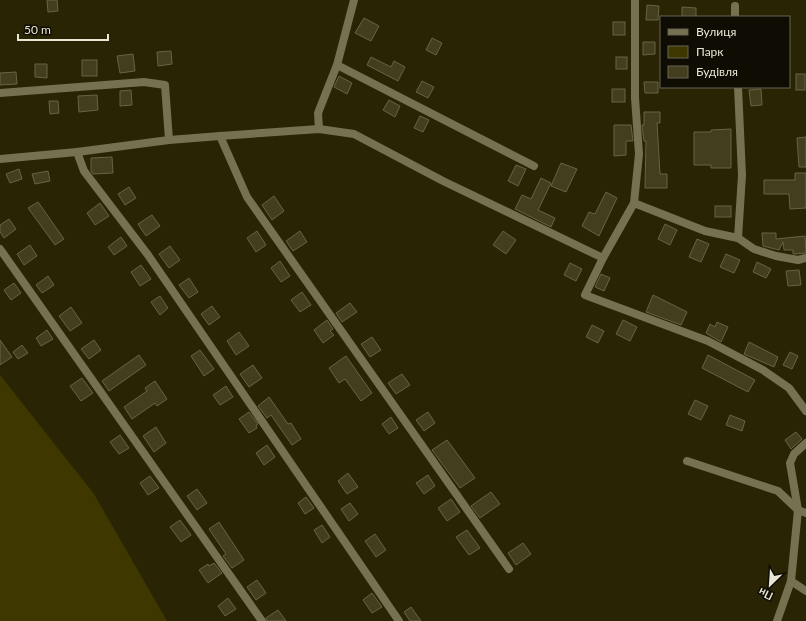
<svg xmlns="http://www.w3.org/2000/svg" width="806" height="621" font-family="Lato,sans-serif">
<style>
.green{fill:#3e3700}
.building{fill:#433e1e;stroke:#686443}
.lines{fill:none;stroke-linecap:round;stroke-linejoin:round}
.street{stroke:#757151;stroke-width:8}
</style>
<rect width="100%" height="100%" fill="#292404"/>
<!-- green -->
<polygon class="green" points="0,375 94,494 167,621 0,621"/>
<!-- building -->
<g class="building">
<polygon points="47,0 57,0 58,11 48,12"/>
<polygon points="647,5 659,6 658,20 646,20"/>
<polygon points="682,7 696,8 696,17 682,17"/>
<polygon points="364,18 379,26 371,41 355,33"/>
<rect x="613" y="22" width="12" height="13"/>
<polygon points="432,38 442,43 436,55 426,50"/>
<polygon points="643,42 655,42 655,54 643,55"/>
<polygon points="171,51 172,64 158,66 157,52"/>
<polygon points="133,54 135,71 120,73 117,56"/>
<polygon points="371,57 391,67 394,61 405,67 398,81 367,65"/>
<rect x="616" y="57" width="11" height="12"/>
<rect x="82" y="60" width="15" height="16"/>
<polygon points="35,64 47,64 47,78 35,77"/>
<polygon points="16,72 17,84 0,85 0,73"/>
<rect x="796" y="74" width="9" height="16"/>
<polygon points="339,76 352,83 347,94 334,87"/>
<polygon points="422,81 434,87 428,98 416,92"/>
<polygon points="644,82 658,82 658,93 645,93"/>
<rect x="612" y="89" width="13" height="13"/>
<polygon points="761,89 762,105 751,106 749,90"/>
<polygon points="131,90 132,105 120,106 120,91"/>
<polygon points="97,95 98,110 79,112 78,96"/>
<polygon points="389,100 400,106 395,117 383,110"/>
<polygon points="49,101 58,101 59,113 50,114"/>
<polygon points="644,112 660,112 660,123 657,123 660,174 667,174 667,188 645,188 646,141 644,141 642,125 644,125"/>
<polygon points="420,116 429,120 423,132 414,128"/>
<polygon points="614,125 631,125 633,141 626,141 626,155 614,156"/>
<polygon points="731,129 731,168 711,168 711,165 694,165 694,132 711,132 711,130"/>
<polygon points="806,137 806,167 799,167 797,138"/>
<polygon points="112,157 113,173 93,174 91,171 91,158"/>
<polygon points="561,163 577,169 566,192 551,186"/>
<polygon points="516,165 526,169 518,186 508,181"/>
<polygon points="19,169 22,179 10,183 6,174"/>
<polygon points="48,171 50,181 35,184 32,174"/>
<polygon points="795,173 806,173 806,208 790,209 789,194 764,194 764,180 795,180"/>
<polygon points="541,178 551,183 538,210 555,218 551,227 515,209 522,195 531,199"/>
<polygon points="129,187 136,198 125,205 118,194"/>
<polygon points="606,192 617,198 599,236 582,226 589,212 595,214"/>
<polygon points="274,196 284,211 272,220 262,205"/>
<polygon points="38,202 64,239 55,245 28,208"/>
<polygon points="100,203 109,216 95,225 87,213"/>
<rect x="715" y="206" width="16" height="11"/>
<polygon points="152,215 160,226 146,236 138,224"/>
<polygon points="9,219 16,229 4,238 0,232 0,225"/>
<polygon points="665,224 677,230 670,245 658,239"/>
<polygon points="257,231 266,245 256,252 247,238"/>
<polygon points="300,231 307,242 293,251 286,241"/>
<polygon points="503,231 516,240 506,254 493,245"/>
<polygon points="762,233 776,233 776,239 805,236 806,253 793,254 793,250 784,250 783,242 779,250 763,246"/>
<polygon points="121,237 127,246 114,255 108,247"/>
<polygon points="697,239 709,244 701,262 689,257"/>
<polygon points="30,245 37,256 24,265 17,254"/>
<polygon points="170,246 180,260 169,268 159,254"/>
<polygon points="726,254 740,260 734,273 720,267"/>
<polygon points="280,261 290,276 281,282 271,268"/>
<polygon points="757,262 771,269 766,278 753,272"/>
<polygon points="570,263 582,269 576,281 564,275"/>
<polygon points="141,265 151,279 140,286 131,272"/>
<polygon points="799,270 801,285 788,286 786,271"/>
<polygon points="601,274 610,278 604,291 595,287"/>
<polygon points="48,276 54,285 42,293 36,285"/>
<polygon points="189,278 198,292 189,298 179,285"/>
<polygon points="14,283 21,293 11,300 4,290"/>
<polygon points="302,292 311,305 300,312 291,300"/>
<polygon points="653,295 687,312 681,325 646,312"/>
<polygon points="160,296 168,308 160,315 151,302"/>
<polygon points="350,303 357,312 342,322 336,313"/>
<polygon points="212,306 220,317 209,325 201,314"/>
<polygon points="71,307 82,323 70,331 59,316"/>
<polygon points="327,320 333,329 330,331 334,335 323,343 314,330"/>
<polygon points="623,320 637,327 630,341 616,334"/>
<polygon points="717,322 728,327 721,342 706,333 710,324 715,327"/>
<polygon points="592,325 604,331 598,343 586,337"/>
<polygon points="47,330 53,339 41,346 36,338"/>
<polygon points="239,332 249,346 236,355 227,341"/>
<polygon points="372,337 381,350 370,357 361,344"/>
<polygon points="0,340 12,357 0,365"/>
<polygon points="94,340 101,350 89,359 81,349"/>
<polygon points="749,342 778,357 774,367 744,354"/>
<polygon points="22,345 28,353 18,359 13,352"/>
<polygon points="200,350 214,369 204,376 191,356"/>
<polygon points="790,352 798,356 792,369 783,365"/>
<polygon points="139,355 146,365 109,391 102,381"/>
<polygon points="708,355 755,380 748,392 702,368"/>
<polygon points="346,356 372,393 361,401 345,379 339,383 329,368"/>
<polygon points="253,365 262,378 249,387 240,374"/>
<polygon points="402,374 410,385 396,394 388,383"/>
<polygon points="82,378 93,393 81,401 70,386"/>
<polygon points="155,381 167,399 157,406 155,403 132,419 124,407 147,391 145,388"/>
<polygon points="226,386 233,397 220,405 213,395"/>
<polygon points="269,397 288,424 291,423 301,439 292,445 271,415 267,418 258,406"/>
<polygon points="695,400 708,406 701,420 688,414"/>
<polygon points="249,412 258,424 256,426 257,428 249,433 239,419"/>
<polygon points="428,412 435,423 424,431 416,420"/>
<polygon points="730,415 745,421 742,431 726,425"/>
<polygon points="391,417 398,428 389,434 382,424"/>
<polygon points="156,427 166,443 154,452 143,436"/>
<polygon points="796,432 802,439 791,449 785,440"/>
<polygon points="120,435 129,448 119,454 110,442"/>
<polygon points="447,440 475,478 460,488 432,450"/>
<polygon points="267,445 275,457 264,465 256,453"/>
<polygon points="348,473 358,487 347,494 338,481"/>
<polygon points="428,475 435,486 424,494 416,483"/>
<polygon points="150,476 159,488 148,495 140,483"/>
<polygon points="197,489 207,503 197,510 187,496"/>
<polygon points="491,492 500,504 480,518 471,506"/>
<polygon points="306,497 314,508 305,514 298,503"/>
<polygon points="451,499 460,512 447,521 438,508"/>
<polygon points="350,503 358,514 349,521 341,509"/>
<polygon points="180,520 191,535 181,542 170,527"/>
<polygon points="219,522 244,560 232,568 223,556 226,554 209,529"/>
<polygon points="322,525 330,537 322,543 314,530"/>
<polygon points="467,530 480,548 469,555 456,537"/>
<polygon points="375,534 386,550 376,557 365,541"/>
<polygon points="523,543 531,554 516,565 508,553"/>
<polygon points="214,563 222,573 208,583 199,570 208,564 209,566"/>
<polygon points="257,580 266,593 256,600 247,587"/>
<polygon points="372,593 382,607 372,613 363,600"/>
<polygon points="228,598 236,609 225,616 218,606"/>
<polygon points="411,607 421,621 410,621 404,612"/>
<polygon points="278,610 286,621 267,621 266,618"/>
</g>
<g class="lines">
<!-- street -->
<g class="street">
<polyline points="635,0 635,98 639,154 634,203 603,258 585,295 708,341 763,370 789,388 806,411"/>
<polyline points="735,6 735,17"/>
<polyline points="337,65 534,166"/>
<polyline points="738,87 742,175 738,238"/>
<polyline points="0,93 144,82 165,85 169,140"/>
<polyline points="319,129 318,113 337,65 354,0"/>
<polyline points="220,136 247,197 509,569"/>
<polyline points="77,152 84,171 148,255 399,621"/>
<polyline points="0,159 77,152 169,140 220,136 319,129 354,134 443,181 603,258"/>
<polyline points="634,203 705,231 738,238 754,249 776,256 798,260 806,258"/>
<polyline points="0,249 262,621"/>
<polyline points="687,461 778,491 798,510 806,513"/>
<polyline points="791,581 806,591"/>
<polyline points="777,621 791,581 798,510 790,463 794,454 806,443"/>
</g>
</g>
<!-- legend -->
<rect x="660" y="16" width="130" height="72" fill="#0f0d03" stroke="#666457"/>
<rect x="668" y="29" width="20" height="6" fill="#757151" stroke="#666457"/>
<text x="696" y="36" font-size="12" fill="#e8e6d4">Вулиця</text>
<rect x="668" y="46" width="20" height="12" fill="#3e3700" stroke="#666457"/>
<text x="696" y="56" font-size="12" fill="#e8e6d4">Парк</text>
<rect x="668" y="66" width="20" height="12" fill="#433e1e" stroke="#666457"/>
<text x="696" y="76" font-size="12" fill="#e8e6d4">Будівля</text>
<!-- north arrow -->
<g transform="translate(770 585) rotate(205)" stroke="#0f0d03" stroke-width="3" paint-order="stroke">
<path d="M0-3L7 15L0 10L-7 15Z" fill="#e8e6d4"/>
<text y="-6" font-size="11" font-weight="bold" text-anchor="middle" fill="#e8e6d4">Пн</text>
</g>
<!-- scale -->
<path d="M18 34v6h90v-6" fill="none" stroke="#e8e6d4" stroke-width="2"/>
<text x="24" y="34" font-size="12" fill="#e8e6d4" stroke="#0f0d03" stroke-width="3" paint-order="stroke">50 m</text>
</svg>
